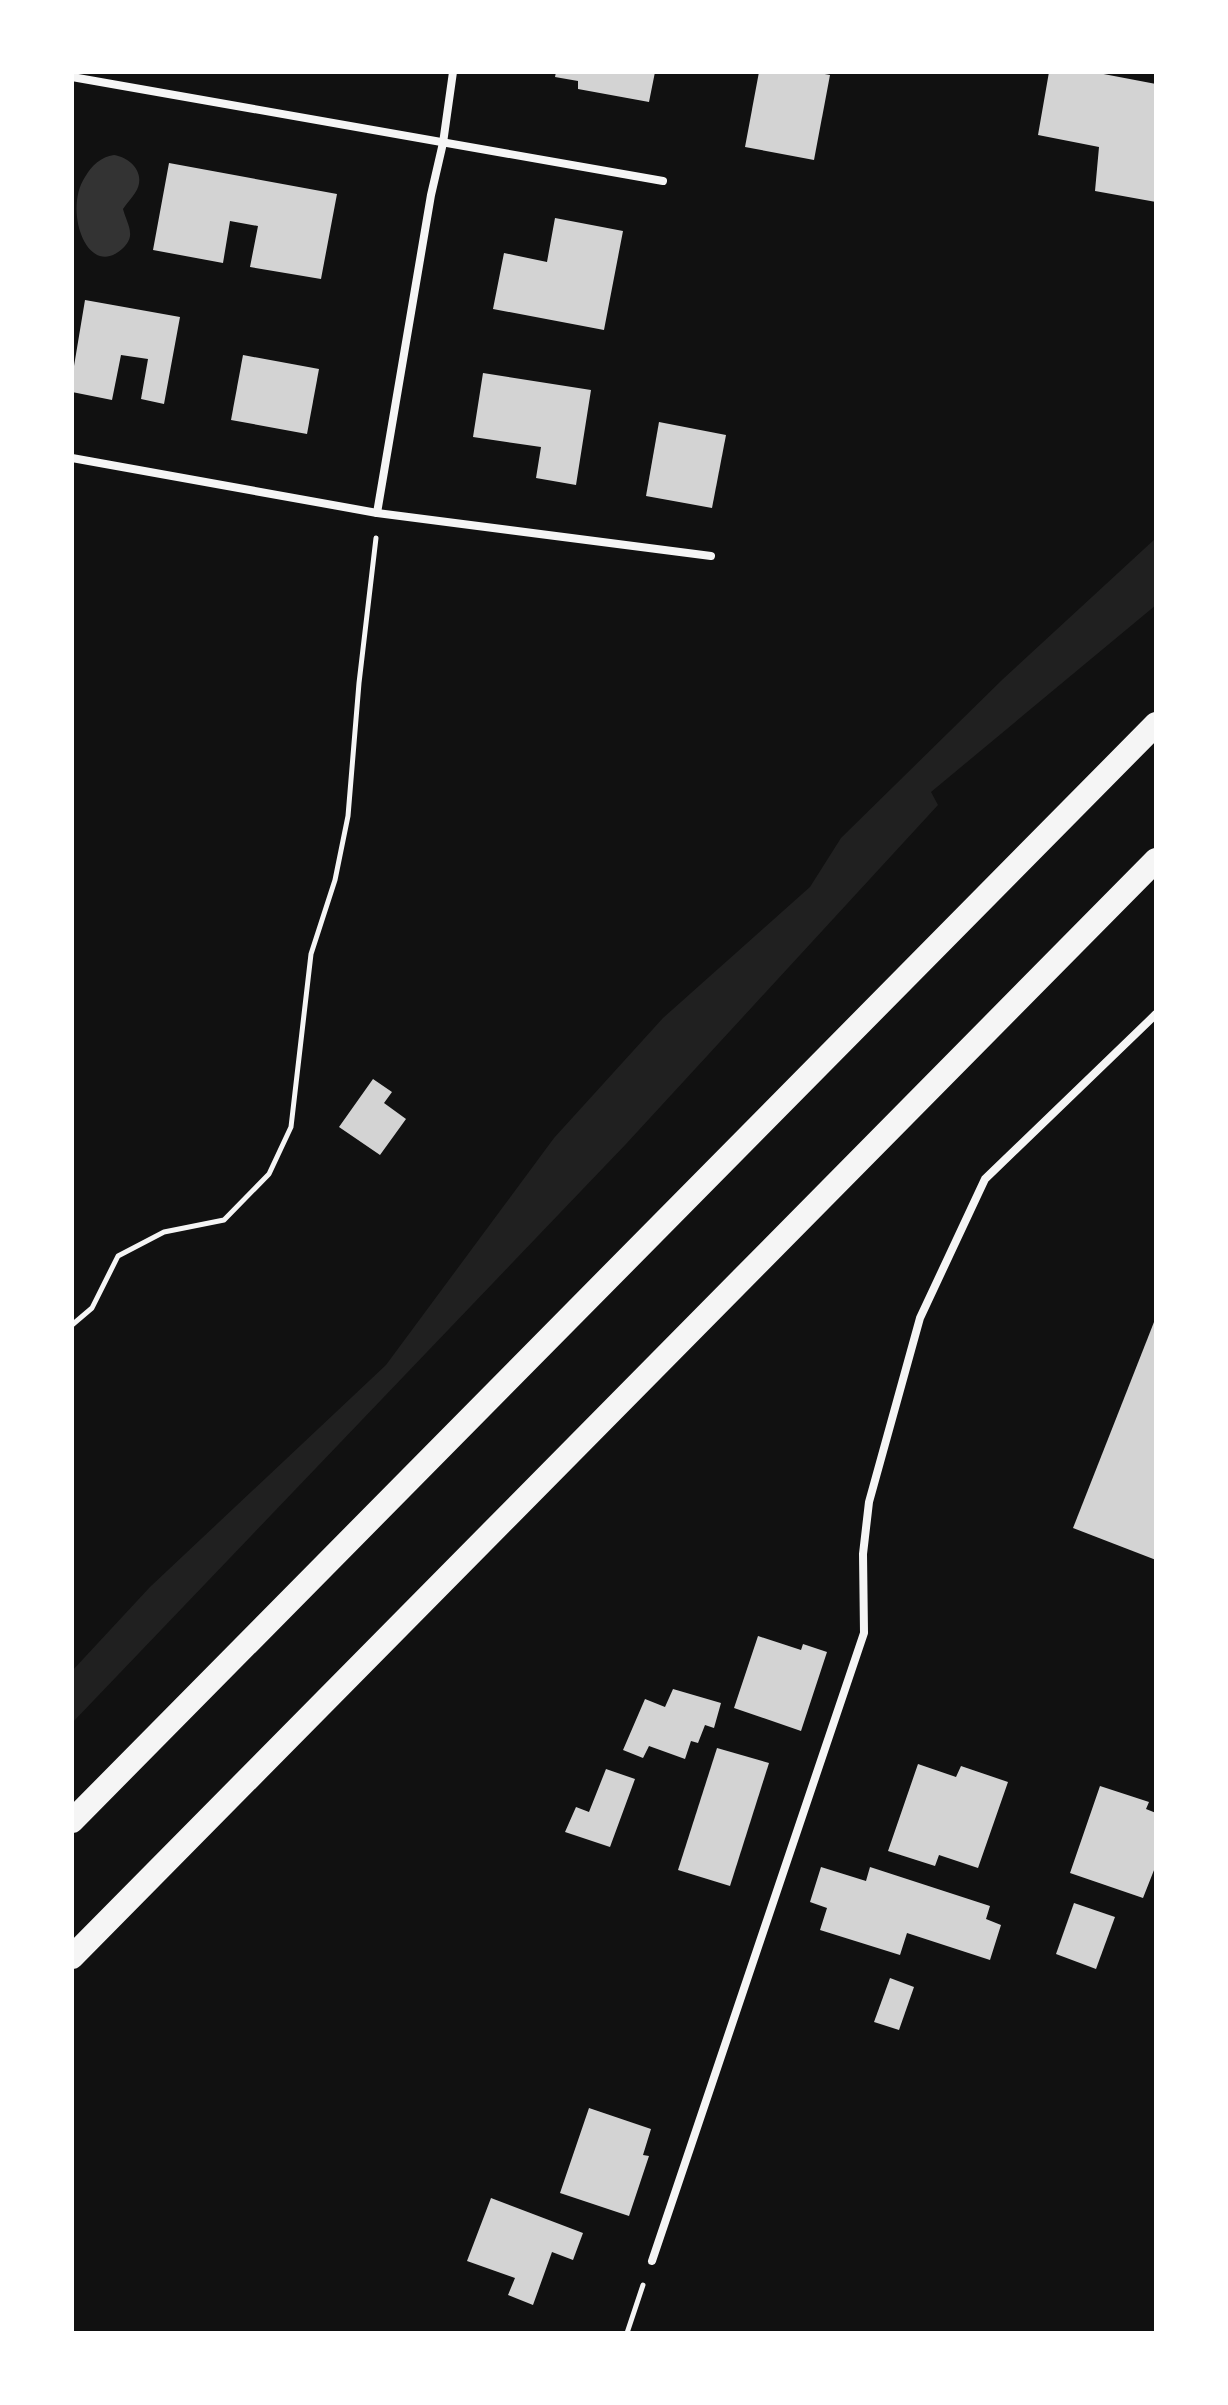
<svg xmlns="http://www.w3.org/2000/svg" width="1228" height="2405" font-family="'Playfair Display',serif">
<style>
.green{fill:#202020}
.water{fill:#333}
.building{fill:#d3d3d3}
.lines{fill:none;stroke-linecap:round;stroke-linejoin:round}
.path{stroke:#f5f5f5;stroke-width:5}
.minor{stroke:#f5f5f5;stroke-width:8}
.motorway{stroke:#f5f5f5;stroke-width:24}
</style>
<rect width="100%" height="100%" fill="#111"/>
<!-- green -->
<polygon class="green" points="1156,538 1156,605 931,792 938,805 626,1144 72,1723 72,1671 150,1587 386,1365 554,1138 663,1018 810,887 841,838 1003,679"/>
<!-- water -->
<path class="water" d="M114 155C132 158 147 175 135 193 131 199 127 203 123 209 125 217 130 226 130 233 131 239 126 246 122 249 87 280 63 210 85 177 92 165 101 157 114 155Z"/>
<!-- building -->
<g class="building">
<polygon points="556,72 655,72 649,102 578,89 578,81 555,77"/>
<polygon points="759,72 814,72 830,75 814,160 745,147"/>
<polygon points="1049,72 1093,72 1156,84 1156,202 1095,191 1099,147 1038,135"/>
<polygon points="169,163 337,194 321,279 250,267 258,226 230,221 223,263 153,250"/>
<polygon points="555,218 623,231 604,330 493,309 504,253 547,262"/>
<polygon points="85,300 180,317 164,404 141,399 148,359 121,355 112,400 72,392 72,378"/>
<polygon points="243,355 319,369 307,434 231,420"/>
<polygon points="483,373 591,390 576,485 536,478 541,447 473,437"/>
<polygon points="659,422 726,435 712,508 646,496"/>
<polygon points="373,1079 392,1092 384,1103 406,1119 380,1155 339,1127"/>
<polygon points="1156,1317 1156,1560 1073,1528"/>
<polygon points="758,1636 801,1650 803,1644 827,1652 801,1731 734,1708"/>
<polygon points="673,1689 721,1703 714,1728 705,1725 698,1743 691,1741 685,1759 649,1746 643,1758 623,1750 645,1699 665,1707"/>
<polygon points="717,1748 769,1763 730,1886 678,1870"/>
<polygon points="918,1764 956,1777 961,1766 1008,1782 978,1868 939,1855 935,1866 888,1851"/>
<polygon points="606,1769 635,1779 610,1847 565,1832 576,1807 589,1812"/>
<polygon points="1100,1786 1149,1802 1146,1809 1156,1813 1156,1865 1143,1898 1070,1873"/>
<polygon points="821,1867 866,1881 870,1867 990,1906 986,1919 1001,1925 990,1960 907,1933 900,1955 820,1930 827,1908 810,1902"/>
<polygon points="1074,1903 1115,1917 1096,1969 1056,1954"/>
<polygon points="890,1978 914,1987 899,2030 874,2022"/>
<polygon points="589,2108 651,2129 643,2155 649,2156 629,2216 560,2193"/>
<polygon points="491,2198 583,2233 573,2260 552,2252 533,2305 508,2295 515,2278 467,2261"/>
</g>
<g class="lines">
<!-- path -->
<g class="path">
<polyline points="72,1325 92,1308 118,1256 164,1232 224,1220 269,1174 291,1127 311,954 335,880 348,816 359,683 376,538"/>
<polyline points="627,2333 643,2285"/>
</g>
<!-- minor -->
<g class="minor">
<polyline points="72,77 663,181"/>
<polyline points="72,458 377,513 711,556"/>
<polyline points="377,513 431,195 443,143 453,72"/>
<polyline points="652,2261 864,1633 863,1554 869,1502 920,1318 985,1179 1156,1014"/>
</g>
<!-- motorway -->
<g class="motorway">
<polyline points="72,1821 1156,724"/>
<polyline points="72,1957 1156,860"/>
</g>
</g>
<!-- border -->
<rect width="1228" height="2405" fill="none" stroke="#ffffff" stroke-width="148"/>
</svg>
